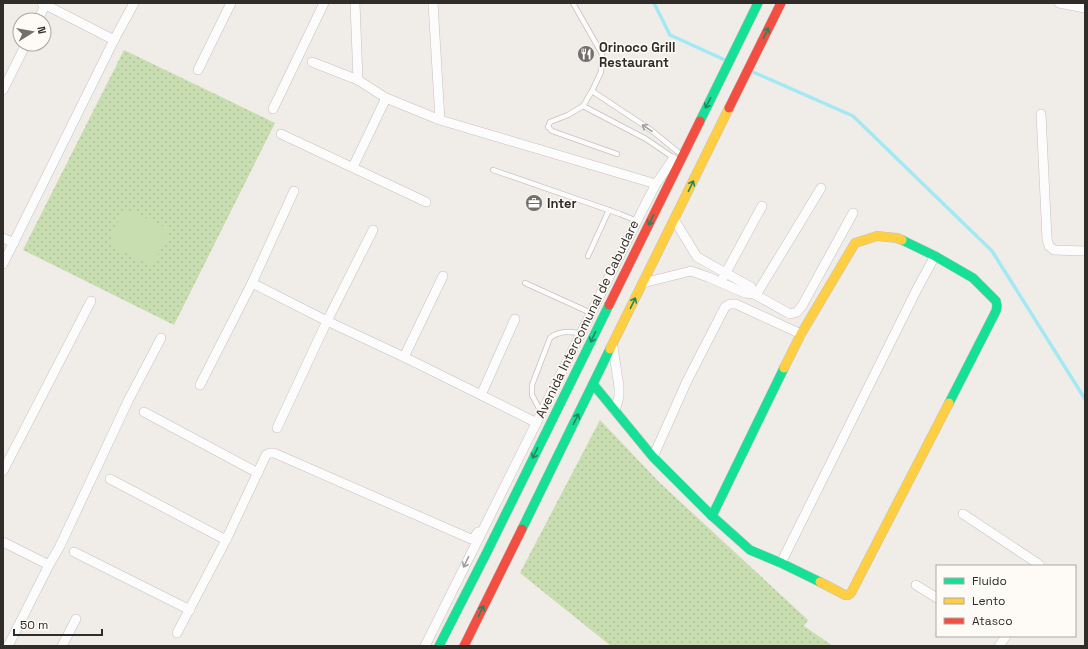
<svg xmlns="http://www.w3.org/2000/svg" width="1088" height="649" font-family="'Space Grotesk',sans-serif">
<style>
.grass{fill:url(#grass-dots)}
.pitch{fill:#c9deb0}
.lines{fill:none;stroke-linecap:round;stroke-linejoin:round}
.stream{stroke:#a2e9f3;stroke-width:3.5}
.lane-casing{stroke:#c5c2bf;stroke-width:6}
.street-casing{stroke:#c5c2bf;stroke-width:10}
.fast-casing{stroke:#c5c2bf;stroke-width:10}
.slow-casing{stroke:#c5c2bf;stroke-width:10}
.jam-casing{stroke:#c5c2bf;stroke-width:10}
.lane{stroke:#fdfcfc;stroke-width:4.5}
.street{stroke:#fdfcfc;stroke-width:9}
.fast{stroke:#16e098;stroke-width:9}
.slow{stroke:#ffcf43;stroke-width:9}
.jam{stroke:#f24e42;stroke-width:9}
.oneway{stroke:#228660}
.oneway2{stroke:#a09e9d}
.labels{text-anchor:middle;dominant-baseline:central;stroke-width:3;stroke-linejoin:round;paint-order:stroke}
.poi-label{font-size:13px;font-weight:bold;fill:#2f2c29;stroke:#fefaf5;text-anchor:start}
.street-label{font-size:13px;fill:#2f2c29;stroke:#fefaf5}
</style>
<defs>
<pattern id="grass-dots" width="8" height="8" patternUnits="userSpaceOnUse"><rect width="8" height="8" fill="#c9deb0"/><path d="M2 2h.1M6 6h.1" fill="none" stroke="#adbf97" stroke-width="1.8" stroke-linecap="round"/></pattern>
</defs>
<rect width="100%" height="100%" fill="#f0ece8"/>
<!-- grass -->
<g class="grass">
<polygon points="124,50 275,123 174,325 23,250"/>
<polygon points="600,420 659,482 808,620 804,626 833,646 611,646 520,573"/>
</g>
<!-- pitch -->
<polygon class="pitch" points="124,208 171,230 152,266 108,244"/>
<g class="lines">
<!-- stream -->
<g class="stream">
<polyline points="654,3 670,35 725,60"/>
<polyline points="753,72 853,116 992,251 1085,399"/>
</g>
<!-- lane casing -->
<g class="lane-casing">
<g id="lane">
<polyline points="573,3 602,54 601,72 592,91 583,106 568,115 550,122 548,127 552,131 617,154"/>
<polyline points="592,91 651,130 678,152"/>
<polyline points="583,106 646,139 674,158"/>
<polyline points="493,170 620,214 637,221"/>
<polyline points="588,256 609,210"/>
<polyline points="525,283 591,313"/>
<path d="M541 412 532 395V385L550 338C560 330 570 332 581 333"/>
</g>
</g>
<!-- street casing -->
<g class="street-casing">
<g id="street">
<polyline points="42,3 114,40 134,3"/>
<polyline points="355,3 358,80"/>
<polyline points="433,3 440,120"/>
<polyline points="1059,3 1085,8"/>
<polyline points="38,20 46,3"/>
<polyline points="312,62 358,80 386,98 440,120 656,184"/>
<polyline points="198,70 231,3"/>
<polyline points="3,90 26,44"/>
<polyline points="273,109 324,3"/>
<polyline points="1041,114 1047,239 1049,246 1054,250 1085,251"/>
<polyline points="281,134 426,202"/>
<polyline points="353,167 386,98"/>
<polyline points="674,219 697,257 751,287 754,294"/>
<polyline points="3,238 14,243"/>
<polyline points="3,264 114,40"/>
<polyline points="723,278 762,206"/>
<polyline points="252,283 327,321 404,357 481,395 531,420 536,424"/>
<polyline points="643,283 691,271 708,277 745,293 754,294 790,314 797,312 802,306 853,213"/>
<polyline points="756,295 821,188"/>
<polyline points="613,347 619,387 619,397 615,411"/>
<polyline points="404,357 443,276"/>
<polyline points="200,385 252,283 294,191"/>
<polyline points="481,395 515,319"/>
<polyline points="144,412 258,473"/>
<polyline points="277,428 327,321 373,230"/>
<polyline points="653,457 687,381 725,307 730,304 736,304 801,334"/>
<polyline points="3,471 91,301"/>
<polyline points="110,479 226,540"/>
<polyline points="963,514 1037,563 1040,566"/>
<polyline points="3,542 49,565 8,646"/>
<polyline points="74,552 190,610"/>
<polyline points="781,563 917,289 935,256"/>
<polyline points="49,565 60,546 128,401 161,338"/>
<polyline points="916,585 937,598"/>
<polyline points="177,633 226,540 266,455 270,453 274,453 471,539 473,539 478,532"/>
<polyline points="62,646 76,619"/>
<polyline points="425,646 645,205 656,184 673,159"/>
<polyline points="999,646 1006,636"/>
</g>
</g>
<!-- fast casing -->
<g class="fast-casing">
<g id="fast">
<polyline points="700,121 758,3"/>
<polyline points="902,240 935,256 973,278 996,301 997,306 996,311 949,403"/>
<polyline points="593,384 653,457 712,516 750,550 781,563 820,582"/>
<polyline points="712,516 784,368"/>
<polyline points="522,529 610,349"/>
<polyline points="439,646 486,554 609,305"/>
</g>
</g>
<!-- slow casing -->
<g class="slow-casing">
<g id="slow">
<polyline points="610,349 729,108"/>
<polyline points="784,368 801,334 855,243 877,236 897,238 902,240"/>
<polyline points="820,582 845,595 848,595 851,593 949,403"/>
</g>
</g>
<!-- jam casing -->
<g class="jam-casing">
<g id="jam">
<polyline points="729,108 781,3"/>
<polyline points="609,305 700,121"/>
<polyline points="464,646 522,529"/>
</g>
</g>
<!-- lane -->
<use href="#lane" class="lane"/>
<!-- street -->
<use href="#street" class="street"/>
<!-- fast -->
<use href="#fast" class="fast"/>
<!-- slow -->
<use href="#slow" class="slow"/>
<!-- jam -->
<use href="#jam" class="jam"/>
</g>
<!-- one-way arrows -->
<defs><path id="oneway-shaft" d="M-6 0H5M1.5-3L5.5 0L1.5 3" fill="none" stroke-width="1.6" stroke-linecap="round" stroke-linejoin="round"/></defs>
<g class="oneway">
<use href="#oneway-shaft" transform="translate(766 33) rotate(-64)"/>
<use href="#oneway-shaft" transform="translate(708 103) rotate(117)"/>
<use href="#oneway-shaft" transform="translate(691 186) rotate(-64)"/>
<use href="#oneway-shaft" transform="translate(651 220) rotate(116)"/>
<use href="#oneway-shaft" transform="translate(633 303) rotate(-64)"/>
<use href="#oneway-shaft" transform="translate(593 337) rotate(116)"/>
<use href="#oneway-shaft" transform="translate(576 419) rotate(-64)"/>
<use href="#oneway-shaft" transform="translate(535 453) rotate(116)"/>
<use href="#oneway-shaft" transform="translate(481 611) rotate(-64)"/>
</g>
<g class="oneway2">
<use href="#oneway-shaft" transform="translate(647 128) rotate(-146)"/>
<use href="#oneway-shaft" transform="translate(466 562) rotate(116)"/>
</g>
<!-- icons -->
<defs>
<g id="restaurant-disc" transform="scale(0.9)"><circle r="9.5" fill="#736f6c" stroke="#fefaf5"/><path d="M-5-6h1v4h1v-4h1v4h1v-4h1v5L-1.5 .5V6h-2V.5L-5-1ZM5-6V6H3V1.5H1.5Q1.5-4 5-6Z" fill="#fff"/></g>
<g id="office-disc" transform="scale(0.9)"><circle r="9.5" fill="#736f6c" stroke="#fefaf5"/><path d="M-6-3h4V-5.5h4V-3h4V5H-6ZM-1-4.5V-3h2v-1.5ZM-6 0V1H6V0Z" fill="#fff"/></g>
</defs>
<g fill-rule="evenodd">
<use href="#restaurant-disc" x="586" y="54"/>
<use href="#office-disc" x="534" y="203"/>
</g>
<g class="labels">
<!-- poi labels -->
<g class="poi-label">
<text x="599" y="47">Orinoco Grill<tspan x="599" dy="15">Restaurant</tspan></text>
<text x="547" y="203">Inter</text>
</g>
<!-- street labels -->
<g class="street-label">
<text transform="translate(587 319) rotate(-64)">Avenida Intercomunal de Cabudare</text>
</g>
</g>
<!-- border -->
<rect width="1088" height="649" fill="none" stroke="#2f2c29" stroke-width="8"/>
<!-- legend -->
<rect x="936" y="565" width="140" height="72" fill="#fefaf5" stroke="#aba8a3"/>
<rect x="944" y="578" width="20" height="6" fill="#16e098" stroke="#aba8a3"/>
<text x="972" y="585" font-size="12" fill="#2f2c29">Fluido</text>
<rect x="944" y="598" width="20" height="6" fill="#ffcf43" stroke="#aba8a3"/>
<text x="972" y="605" font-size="12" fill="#2f2c29">Lento</text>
<rect x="944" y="618" width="20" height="6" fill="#f24e42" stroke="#aba8a3"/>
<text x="972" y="625" font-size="12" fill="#2f2c29">Atasco</text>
<!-- north arrow -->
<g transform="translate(32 32) rotate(79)"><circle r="19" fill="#fefaf5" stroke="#aba8a3"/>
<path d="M0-3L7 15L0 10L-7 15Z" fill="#736f6c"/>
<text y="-6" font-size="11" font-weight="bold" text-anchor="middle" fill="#2f2c29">N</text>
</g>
<!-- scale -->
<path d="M14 629v6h88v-6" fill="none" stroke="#2f2c29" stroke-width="2"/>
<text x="20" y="629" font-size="12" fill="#2f2c29" stroke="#fefaf5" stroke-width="3" paint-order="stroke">50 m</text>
</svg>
